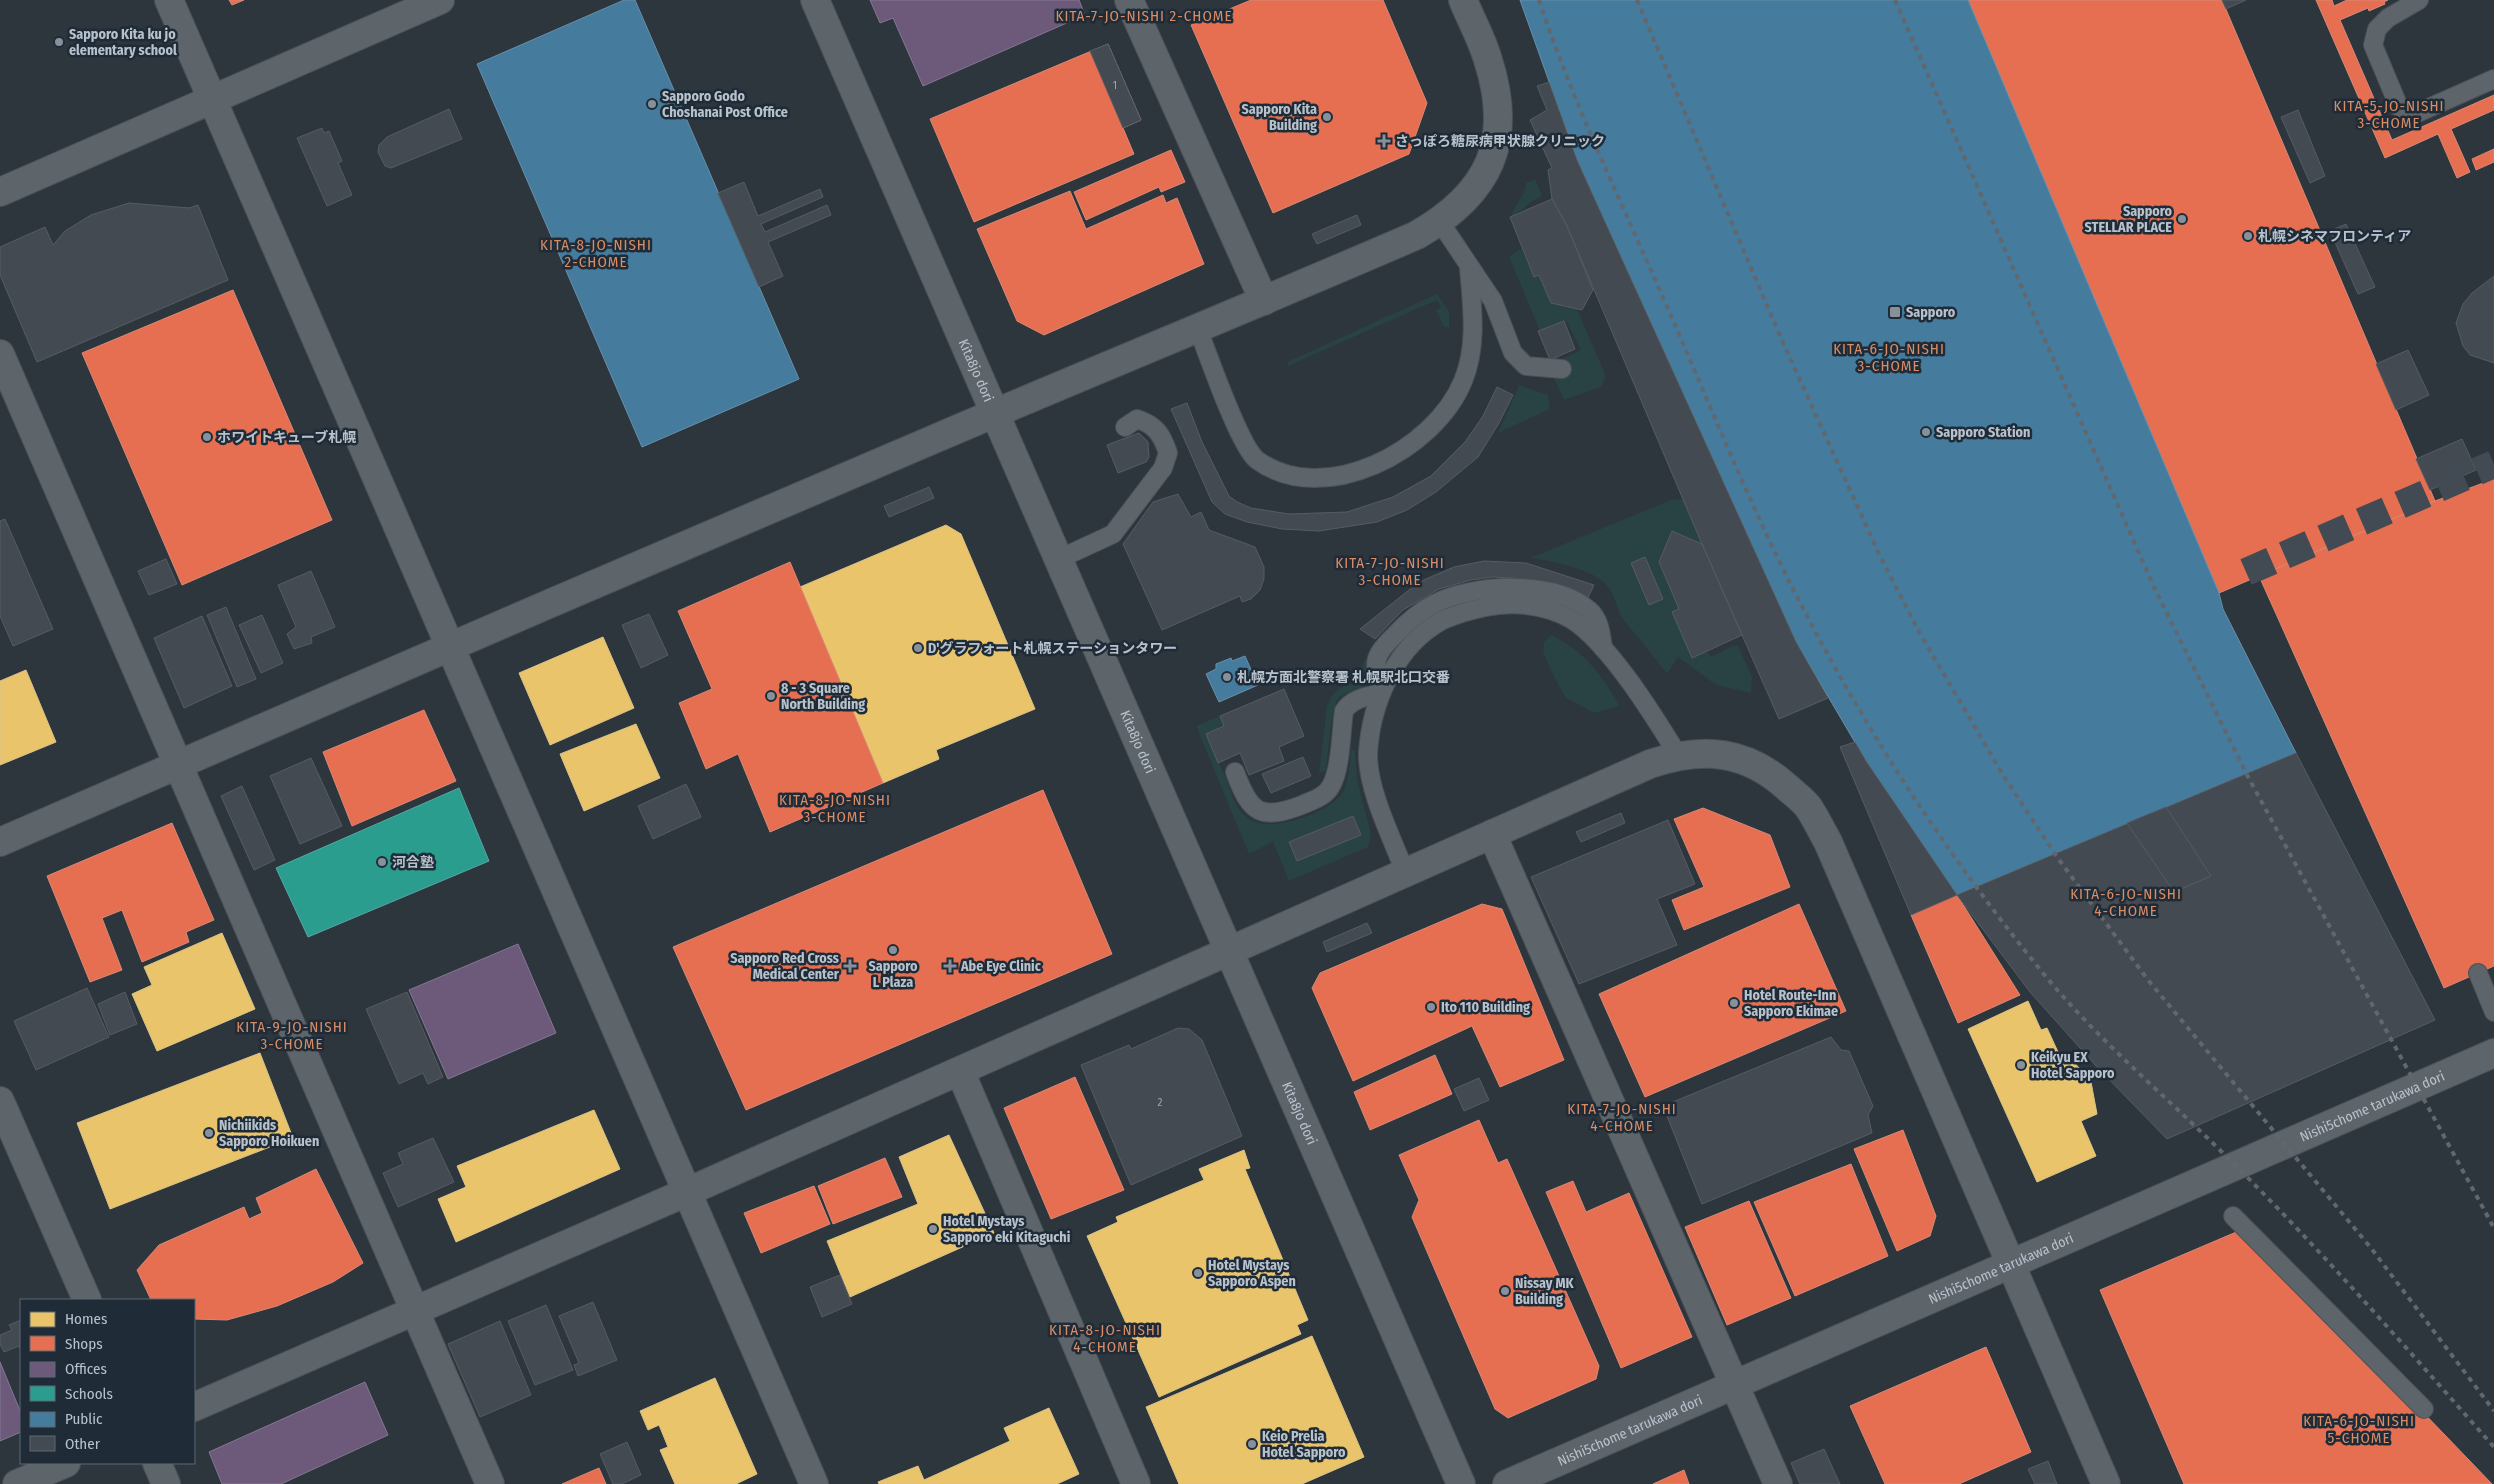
<svg xmlns="http://www.w3.org/2000/svg" width="2494" height="1484" font-family="'Fira Sans Condensed','Noto Sans JP',sans-serif">
<style>
.green{fill:#294243}
.homes{fill:#e9c46a;stroke:#dac388}
.shops{fill:#e76f51;stroke:#d98876}
.offices{fill:#6d597a;stroke:#847893}
.schools{fill:#2a9d8f;stroke:#55a8a2}
.public{fill:#457b9d;stroke:#6890ab}
.building{fill:#444a51;stroke:#555c64}
.lines{fill:none;stroke-linecap:round;stroke-linejoin:round}
.pedestrian-tunnel{stroke:#424a53;stroke-width:28;stroke-dasharray:28 14;stroke-linecap:butt}
.service-casing{stroke:#4b5157;stroke-width:20}
.minor-casing{stroke:#4b5157;stroke-width:30}
.tertiary-casing{stroke:#4b5157;stroke-width:30}
.service{stroke:#5d646a;stroke-width:18}
.minor{stroke:#5d646a;stroke-width:28}
.tertiary{stroke:#5d646a;stroke-width:28}
.rail{stroke:#62676e;stroke-width:4;stroke-dasharray:5 5;stroke-linecap:butt}
.poi-dot{fill:#87919b;stroke:#1f2c38;stroke-width:2}
.labels{text-anchor:middle;dominant-baseline:central;stroke-width:5;stroke-linejoin:round;paint-order:stroke}
.number-label{font-size:11px;fill:#9ba4ae}
.poi-label{font-size:14px;font-weight:bold;fill:#b8c2cd;stroke:#1f2c38;text-anchor:start}
.street-label{font-size:14px;fill:#b8c2cd;stroke:#1f2c38}
.neighbourhood-label{font-size:15px;letter-spacing:1px;fill:#da8c65;stroke:#1f2c38}
</style>
<rect width="100%" height="100%" fill="#2d353d"/>
<!-- green -->
<g class="green">
<path d="M1535 179 1542 196C1529 201 1522 212 1510 217L1524 192 1526 183Z"/>
<polygon points="1522,248 1534,277 1539,275 1551,303 1577,309 1606,376 1601,387 1564,400 1548,366 1581,350 1566,321 1540,331 1509,257"/>
<polygon points="1437,294 1449,311 1449,327 1444,327 1436,310 1441,307 1437,300 1288,366 1287,362"/>
<polygon points="1519,385 1548,395 1550,409 1498,433"/>
<path d="M1681 499 1688 502 1730 598 1702 544 1672 531 1659 562 1679 609 1673 613 1692 657 1707 651 1711 657 1734 645 1738 646 1752 676 1751 693 1716 685 1678 657 1667 674C1653 655 1640 640 1626 623 1617 612 1616 599 1609 588 1596 569 1551 561 1530 558L1671 500Z"/>
<path d="M1551 635C1583 649 1603 677 1620 706L1594 713 1565 697 1553 675 1543 652 1544 642Z"/>
<path d="M1371 657 1372 671 1362 690 1344 694 1337 699 1331 724 1326 770 1319 773 1327 706C1332 692 1339 687 1353 683L1366 658Z"/>
<path d="M1220 716 1224 726 1206 734C1212 748 1219 762 1225 776 1232 792 1233 806 1248 818 1267 834 1325 814 1339 797 1350 785 1349 765 1351 750H1355L1357 779 1371 834 1368 847 1289 881 1273 842 1249 854 1196 726Z"/>
</g>
<!-- homes -->
<g class="homes">
<polygon points="946,525 961,534 1035,709 936,750 939,759 883,783 800,587"/>
<polygon points="603,637 634,708 550,745 519,673"/>
<polygon points="26,670 56,742 0,765 0,681"/>
<polygon points="636,724 660,778 584,811 560,754"/>
<polygon points="222,933 255,1009 157,1051 132,994 152,985 144,967"/>
<polygon points="2028,1001 2041,1030 2047,1028 2064,1065 2073,1061 2091,1082 2097,1114 2081,1121 2096,1156 2037,1182 1968,1029"/>
<polygon points="260,1053 293,1138 110,1209 77,1123"/>
<polygon points="594,1110 620,1169 456,1242 438,1199 466,1187 457,1166"/>
<polygon points="949,1135 994,1233 850,1297 827,1241 918,1204 899,1157"/>
<polygon points="1244,1150 1250,1168 1245,1169 1308,1320 1297,1325 1301,1334 1159,1397 1087,1236 1118,1222 1116,1217 1204,1180 1199,1169"/>
<polygon points="1312,1336 1364,1457 1302,1484 1179,1484 1146,1407"/>
<polygon points="715,1378 757,1474 736,1484 675,1484 660,1450 668,1447 659,1425 648,1430 640,1411"/>
<polygon points="1049,1408 1079,1474 1057,1484 879,1484 878,1482 918,1466 924,1480 1010,1441 1004,1428"/>
</g>
<!-- shops -->
<g class="shops">
<polygon points="229,0 244,0 232,5"/>
<polygon points="1251,0 1383,0 1427,103 1409,154 1273,213 1191,25"/>
<polygon points="1968,0 2222,0 2435,501 2219,593"/>
<polygon points="2316,0 2332,0 2334,6 2347,0 2388,0 2384,2 2385,4 2369,11 2368,8 2340,20 2392,140 2494,95 2494,110 2451,129 2470,172 2457,178 2438,134 2385,158"/>
<polygon points="1108,44 1141,120 1123,128 1134,154 974,222 930,119"/>
<polygon points="2494,149 2494,162 2476,170 2472,159"/>
<polygon points="1171,150 1185,182 1161,192 1159,187 1086,220 1074,192"/>
<polygon points="1070,191 1086,229 1163,195 1166,203 1177,198 1204,264 1044,335 1017,321 977,229"/>
<polygon points="233,290 332,520 182,585 82,353"/>
<polygon points="2494,479 2494,966 2444,988 2259,576 2435,501"/>
<polygon points="790,562 883,783 770,832 738,754 706,769 679,703 712,689 678,611"/>
<polygon points="424,710 456,781 352,826 323,752"/>
<polygon points="1043,790 1112,954 746,1110 673,947"/>
<polygon points="1703,808 1770,835 1790,887 1684,930 1672,900 1704,887 1674,819"/>
<polygon points="172,823 214,920 186,932 189,942 142,962 122,910 102,918 122,970 90,982 47,876"/>
<polygon points="1957,895 2020,995 1958,1023 1911,915"/>
<polygon points="1482,904 1502,909 1564,1060 1500,1087 1472,1026 1353,1081 1312,988 1320,973"/>
<polygon points="1799,904 1846,1011 1645,1097 1599,994"/>
<polygon points="1435,1055 1452,1094 1370,1130 1354,1092"/>
<polygon points="1075,1077 1124,1190 1051,1219 1004,1108"/>
<polygon points="1479,1120 1498,1163 1507,1159 1599,1366 1596,1379 1508,1418 1495,1409 1412,1217 1419,1200 1399,1155"/>
<polygon points="1903,1130 1936,1216 1930,1236 1897,1251 1854,1149"/>
<polygon points="885,1158 902,1197 833,1224 818,1186"/>
<polygon points="1851,1164 1888,1256 1795,1296 1754,1202"/>
<polygon points="316,1169 363,1263 333,1282 277,1306 227,1320 194,1319 194,1300 151,1300 137,1270 159,1245 244,1207 249,1219 262,1213 256,1198"/>
<polygon points="1573,1181 1586,1212 1629,1193 1692,1337 1621,1368 1546,1192"/>
<polygon points="814,1186 830,1224 761,1253 744,1213"/>
<polygon points="1749,1201 1791,1298 1727,1325 1685,1227"/>
<polygon points="2241,1230 2418,1407 2492,1484 2184,1484 2100,1290"/>
<polygon points="1986,1347 2031,1452 1959,1484 1885,1484 1850,1406"/>
<polygon points="599,1468 606,1484 562,1484"/>
<polygon points="1684,1470 1689,1484 1653,1484"/>
</g>
<!-- offices -->
<g class="offices">
<polygon points="870,0 1079,0 1085,15 923,86 893,18 880,23"/>
<polygon points="518,944 556,1033 448,1079 409,990"/>
<polygon points="0,1362 21,1413 21,1432 0,1441"/>
<polygon points="365,1382 388,1435 281,1484 222,1484 209,1452"/>
</g>
<!-- schools -->
<polygon class="schools" points="459,788 489,861 308,937 276,868"/>
<!-- public -->
<g class="public">
<polygon points="624,0 635,0 799,379 642,447 477,64"/>
<polygon points="1520,0 1968,0 2219,593 2223,609 2296,753 1957,895 1866,761 1796,642 1577,160"/>
<polygon points="1245,656 1258,685 1219,702 1206,674 1216,669 1216,664 1231,658 1232,661"/>
</g>
<!-- building -->
<g class="building">
<polygon points="2222,0 2246,0 2226,9"/>
<polygon points="1108,44 1141,120 1123,128 1090,51"/>
<polygon points="1549,82 1577,160 1601,213 1796,642 1828,698 1779,719 1702,544 1567,226 1552,199 1548,170 1552,168 1530,120 1547,110 1537,86"/>
<polygon points="449,109 462,139 391,168 385,166 378,152 379,145 387,137"/>
<polygon points="2298,110 2325,176 2310,183 2281,117"/>
<polygon points="322,128 324,133 329,131 342,161 338,163 352,195 327,206 297,138"/>
<polygon points="744,182 758,216 820,189 823,197 761,224 765,232 827,205 831,215 768,242 783,276 759,287 718,193"/>
<polygon points="1552,199 1567,226 1593,290 1582,310 1551,303 1539,275 1534,277 1510,217"/>
<polygon points="129,203 189,208 198,205 228,280 37,362 0,275 0,247 45,227 53,245 65,231 91,215"/>
<polygon points="1357,215 1361,225 1317,244 1312,234"/>
<polygon points="2346,224 2375,287 2358,294 2330,231"/>
<polygon points="2494,276 2494,363 2470,355 2463,346 2456,323 2463,304 2472,293"/>
<polygon points="1564,321 1575,349 1550,360 1538,331"/>
<polygon points="2408,350 2429,395 2396,410 2376,364"/>
<polygon points="1497,387 1513,395 1499,423 1478,457 1436,492 1407,510 1377,522 1319,531 1282,529 1247,522 1225,514 1212,502 1171,409 1187,403 1202,442 1229,496 1237,502 1251,508 1289,514 1347,512 1393,497 1431,476 1465,442 1483,416"/>
<polygon points="1139,433 1148,442 1149,457 1146,462 1118,473 1107,445"/>
<polygon points="2462,439 2476,470 2430,490 2416,459"/>
<polygon points="929,487 934,498 889,517 884,506"/>
<polygon points="1178,494 1191,517 1201,512 1209,530 1255,547 1264,567 1264,579 1260,590 1251,599 1242,602 1240,596 1162,630 1123,544 1153,502"/>
<polygon points="5,519 53,629 13,646 0,616 0,521"/>
<polygon points="1672,531 1702,544 1742,635 1692,658 1672,612 1679,609 1659,562"/>
<polygon points="1645,557 1663,599 1649,605 1631,563"/>
<polygon points="166,559 177,584 149,595 138,571"/>
<polygon points="1484,561 1526,563 1594,585 1587,600 1515,578 1493,577 1471,580 1439,589 1403,610 1375,639 1360,629 1419,582 1454,567"/>
<polygon points="311,571 335,627 311,637 312,643 294,649 287,634 296,627 278,585"/>
<polygon points="226,607 256,679 237,687 207,615"/>
<polygon points="649,614 668,655 641,668 622,625"/>
<polygon points="262,615 283,663 261,673 239,625"/>
<polygon points="202,616 232,686 184,708 154,638"/>
<polygon points="1284,689 1304,736 1279,747 1284,761 1249,775 1240,753 1218,763 1206,734 1224,726 1220,716"/>
<polygon points="1855,742 1866,761 1957,895 1911,915 1840,747"/>
<polygon points="2296,753 2435,1020 2167,1139 2097,1067 2030,992 1957,895"/>
<polygon points="1303,757 1311,776 1271,793 1262,774"/>
<polygon points="311,758 342,826 300,844 270,776"/>
<polygon points="686,784 701,817 653,839 638,806"/>
<polygon points="242,786 275,860 254,870 221,796"/>
<polygon points="2166,807 2211,876 2174,892 2127,823"/>
<polygon points="1621,813 1625,823 1581,842 1576,832"/>
<polygon points="1353,816 1361,835 1297,861 1289,842"/>
<polygon points="1668,820 1695,884 1657,899 1677,945 1579,984 1531,877"/>
<polygon points="1367,923 1372,933 1327,952 1323,942"/>
<polygon points="87,988 109,1037 36,1070 14,1021"/>
<polygon points="125,992 137,1024 110,1035 98,1004"/>
<polygon points="407,992 443,1077 428,1084 423,1073 399,1084 366,1009"/>
<polygon points="1178,1028 1189,1029 1202,1040 1242,1136 1131,1185 1081,1065 1129,1045 1131,1049"/>
<polygon points="1831,1037 1841,1050 1849,1051 1873,1106 1868,1115 1872,1133 1702,1204 1663,1106"/>
<polygon points="1479,1078 1489,1100 1464,1111 1454,1089"/>
<polygon points="433,1138 454,1182 398,1207 383,1173 403,1164 398,1153"/>
<polygon points="840,1275 852,1304 822,1317 810,1287"/>
<polygon points="593,1302 617,1360 578,1376 574,1365 579,1363 559,1316"/>
<polygon points="546,1305 573,1370 535,1385 508,1321"/>
<polygon points="21,1320 21,1351 19,1346 4,1352 0,1344 0,1335 12,1330 9,1325"/>
<polygon points="500,1321 531,1395 480,1417 448,1344"/>
<polygon points="627,1442 641,1475 622,1484 613,1484 600,1454"/>
<polygon points="1824,1449 1840,1484 1800,1484 1791,1463"/>
<polygon points="2048,1461 2057,1484 2035,1484 2028,1469"/>
</g>
<g class="lines">
<!-- pedestrian-tunnel -->
<polyline class="pedestrian-tunnel" points="2246,572 2494,464"/>
<!-- service casing -->
<g class="service-casing">
<g id="service">
<polyline points="2419,0 2388,18 2377,29 2373,45 2399,107 2408,114 2415,114 2494,79"/>
<polyline points="1440,222 1493,301 1513,353 1526,366 1562,369"/>
<path d="M1198 329C1208 354 1239 446 1257 460 1324 509 1435 450 1463 381 1478 345 1472 306 1469 268"/>
<path d="M1059 559 1113 534 1163 468 1168 453C1162 435 1156 425 1137 419L1125 427"/>
<path d="M1235 772C1250 813 1260 821 1302 805 1313 800 1325 797 1331 786 1341 769 1341 731 1344 711 1351 699 1368 696 1381 693 1379 682 1373 666 1378 656 1381 648 1389 641 1395 635 1406 623 1419 612 1434 604 1473 584 1553 579 1589 610 1600 620 1601 634 1603 648"/>
<path d="M1405 872C1392 838 1367 789 1368 753 1371 702 1396 645 1443 620 1457 614 1471 610 1486 607 1513 601 1547 605 1571 619 1609 643 1654 716 1678 755"/>
<polyline points="2478,973 2494,1012"/>
<polyline points="2233,1216 2424,1409"/>
</g>
</g>
<!-- minor casing -->
<g class="minor-casing">
<g id="minor">
<polyline points="1129,0 1264,301"/>
<polyline points="0,354 490,1484"/>
<polyline points="1492,834 1778,1484"/>
<polyline points="960,1071 1136,1484"/>
</g>
</g>
<!-- tertiary casing -->
<g class="tertiary-casing">
<g id="tertiary">
<polyline points="169,0 814,1484"/>
<path id="s1" d="M815 0 1461 1484"/>
<polyline points="0,192 440,0"/>
<path d="M0 842C313 706 625 570 939 437 1098 369 1258 304 1417 235 1490 193 1514 141 1488 60 1482 39 1471 20 1463 0"/>
<polyline points="0,1101 87,1300"/>
<path d="M194 1407 687 1192 1650 764C1703 746 1747 750 1789 789 1796 795 1804 801 1809 808 1816 819 1822 831 1828 842L2106 1484"/>
<polyline points="157,1463 166,1484"/>
<polyline points="17,1484 66,1463"/>
<path id="s2" d="M1507 1484 2494 1053"/>
</g>
</g>
<!-- service -->
<use href="#service" class="service"/>
<!-- minor -->
<use href="#minor" class="minor"/>
<!-- tertiary -->
<use href="#tertiary" class="tertiary"/>
<!-- rail -->
<g class="rail">
<path d="M1539 0C1574 106 1624 207 1668 309 1713 411 1754 516 1806 614 1872 740 1949 857 2038 967 2095 1038 2167 1097 2231 1161 2323 1252 2408 1350 2494 1447"/>
<polyline points="1637,0 1780,336 1880,556 1918,630 2003,775 2057,857 2148,980 2371,1248 2494,1411"/>
<polyline points="1895,0 2154,587 2247,775 2494,1228"/>
</g>
</g>
<!-- markers -->
<g class="poi-dot">
<circle cx="59" cy="42" r="5"/>
<circle cx="652" cy="104" r="5"/>
<circle cx="1327" cy="117" r="5"/>
<path d="M1381.5 133.5h5v5h5v5h-5v5h-5v-5h-5v-5h5z"/>
<circle cx="2182" cy="219" r="5"/>
<circle cx="2248" cy="236" r="5"/>
<rect x="1889" y="306" width="12" height="12" rx="2.5"/>
<circle cx="1926" cy="432" r="5"/>
<circle cx="207" cy="437" r="5"/>
<circle cx="918" cy="648" r="5"/>
<circle cx="1227" cy="677" r="5"/>
<circle cx="771" cy="696" r="5"/>
<circle cx="382" cy="862" r="5"/>
<circle cx="893" cy="950" r="5"/>
<path d="M847.5 958.5h5v5h5v5h-5v5h-5v-5h-5v-5h5z"/>
<path d="M947.5 958.5h5v5h5v5h-5v5h-5v-5h-5v-5h5z"/>
<circle cx="1734" cy="1003" r="5"/>
<circle cx="1431" cy="1007" r="5"/>
<circle cx="2021" cy="1065" r="5"/>
<circle cx="209" cy="1133" r="5"/>
<circle cx="933" cy="1229" r="5"/>
<circle cx="1198" cy="1273" r="5"/>
<circle cx="1505" cy="1291" r="5"/>
<circle cx="1252" cy="1444" r="5"/>
</g>
<g class="labels">
<!-- number labels -->
<g class="number-label">
<text x="1115" y="85">1</text>
<text x="1160" y="1102">2</text>
</g>
<!-- poi labels -->
<g class="poi-label">
<text x="69" y="34">Sapporo Kita ku jo<tspan x="69" dy="16">elementary school</tspan></text>
<text x="662" y="96">Sapporo Godo<tspan x="662" dy="16">Choshanai Post Office</tspan></text>
<text x="1317" y="109" text-anchor="end">Sapporo Kita<tspan x="1317" dy="16">Building</tspan></text>
<text x="1395" y="141">さっぽろ糖尿病甲状腺クリニック</text>
<text x="2172" y="211" text-anchor="end">Sapporo<tspan x="2172" dy="16">STELLAR PLACE</tspan></text>
<text x="2258" y="236">札幌シネマフロンティア</text>
<text x="1906" y="312">Sapporo</text>
<text x="1936" y="432">Sapporo Station</text>
<text x="217" y="437">ホワイトキューブ札幌</text>
<text x="928" y="648">D'グラフォート札幌ステーションタワー</text>
<text x="1237" y="677">札幌方面北警察署 札幌駅北口交番</text>
<text x="781" y="688">8 - 3 Square<tspan x="781" dy="16">North Building</tspan></text>
<text x="392" y="862">河合塾</text>
<text x="839" y="958" text-anchor="end">Sapporo Red Cross<tspan x="839" dy="16">Medical Center</tspan></text>
<text x="893" y="966" text-anchor="middle">Sapporo<tspan x="893" dy="16">L Plaza</tspan></text>
<text x="961" y="966">Abe Eye Clinic</text>
<text x="1744" y="995">Hotel Route-Inn<tspan x="1744" dy="16">Sapporo Ekimae</tspan></text>
<text x="1441" y="1007">Ito 110 Building</text>
<text x="2031" y="1057">Keikyu EX<tspan x="2031" dy="16">Hotel Sapporo</tspan></text>
<text x="219" y="1125">Nichiikids<tspan x="219" dy="16">Sapporo Hoikuen</tspan></text>
<text x="943" y="1221">Hotel Mystays<tspan x="943" dy="16">Sapporo eki Kitaguchi</tspan></text>
<text x="1208" y="1265">Hotel Mystays<tspan x="1208" dy="16">Sapporo Aspen</tspan></text>
<text x="1515" y="1283">Nissay MK<tspan x="1515" dy="16">Building</tspan></text>
<text x="1262" y="1436">Keio Prelia<tspan x="1262" dy="16">Hotel Sapporo</tspan></text>
</g>
<!-- street labels -->
<g class="street-label">
<text stroke="none"><textPath href="#s1" startOffset="404">Kita8jo dori</textPath></text>
<text stroke="none"><textPath href="#s1" startOffset="809">Kita8jo dori</textPath></text>
<text stroke="none"><textPath href="#s2" startOffset="944">Nishi5chome tarukawa dori</textPath></text>
<text stroke="none"><textPath href="#s1" startOffset="1214">Kita8jo dori</textPath></text>
<text stroke="none"><textPath href="#s2" startOffset="539">Nishi5chome tarukawa dori</textPath></text>
<text stroke="none"><textPath href="#s2" startOffset="134">Nishi5chome tarukawa dori</textPath></text>
</g>
<!-- neighbourhood labels -->
<g class="neighbourhood-label">
<text x="1144" y="16">KITA-7-JO-NISHI 2-CHOME</text>
<text x="2389" y="106">KITA-5-JO-NISHI<tspan x="2389" dy="17">3-CHOME</tspan></text>
<text x="596" y="245">KITA-8-JO-NISHI<tspan x="596" dy="17">2-CHOME</tspan></text>
<text x="1889" y="349">KITA-6-JO-NISHI<tspan x="1889" dy="17">3-CHOME</tspan></text>
<text x="1390" y="563">KITA-7-JO-NISHI<tspan x="1390" dy="17">3-CHOME</tspan></text>
<text x="835" y="800">KITA-8-JO-NISHI<tspan x="835" dy="17">3-CHOME</tspan></text>
<text x="2126" y="894">KITA-6-JO-NISHI<tspan x="2126" dy="17">4-CHOME</tspan></text>
<text x="292" y="1027">KITA-9-JO-NISHI<tspan x="292" dy="17">3-CHOME</tspan></text>
<text x="1622" y="1109">KITA-7-JO-NISHI<tspan x="1622" dy="17">4-CHOME</tspan></text>
<text x="1105" y="1330">KITA-8-JO-NISHI<tspan x="1105" dy="17">4-CHOME</tspan></text>
<text x="2359" y="1421">KITA-6-JO-NISHI<tspan x="2359" dy="17">5-CHOME</tspan></text>
</g>
</g>
<!-- legend -->
<rect x="20" y="1299" width="175" height="165" fill="#1f2c38" stroke="#5c6874"/>
<rect x="30" y="1312" width="25" height="15" fill="#e9c46a" stroke="#5c6874"/>
<text x="65" y="1324" font-size="15" fill="#b8c2cd">Homes</text>
<rect x="30" y="1336" width="25" height="15" fill="#e76f51" stroke="#5c6874"/>
<text x="65" y="1349" font-size="15" fill="#b8c2cd">Shops</text>
<rect x="30" y="1362" width="25" height="15" fill="#6d597a" stroke="#5c6874"/>
<text x="65" y="1374" font-size="15" fill="#b8c2cd">Offices</text>
<rect x="30" y="1386" width="25" height="15" fill="#2a9d8f" stroke="#5c6874"/>
<text x="65" y="1399" font-size="15" fill="#b8c2cd">Schools</text>
<rect x="30" y="1412" width="25" height="15" fill="#457b9d" stroke="#5c6874"/>
<text x="65" y="1424" font-size="15" fill="#b8c2cd">Public</text>
<rect x="30" y="1436" width="25" height="15" fill="#444a51" stroke="#5c6874"/>
<text x="65" y="1449" font-size="15" fill="#b8c2cd">Other</text>
</svg>
